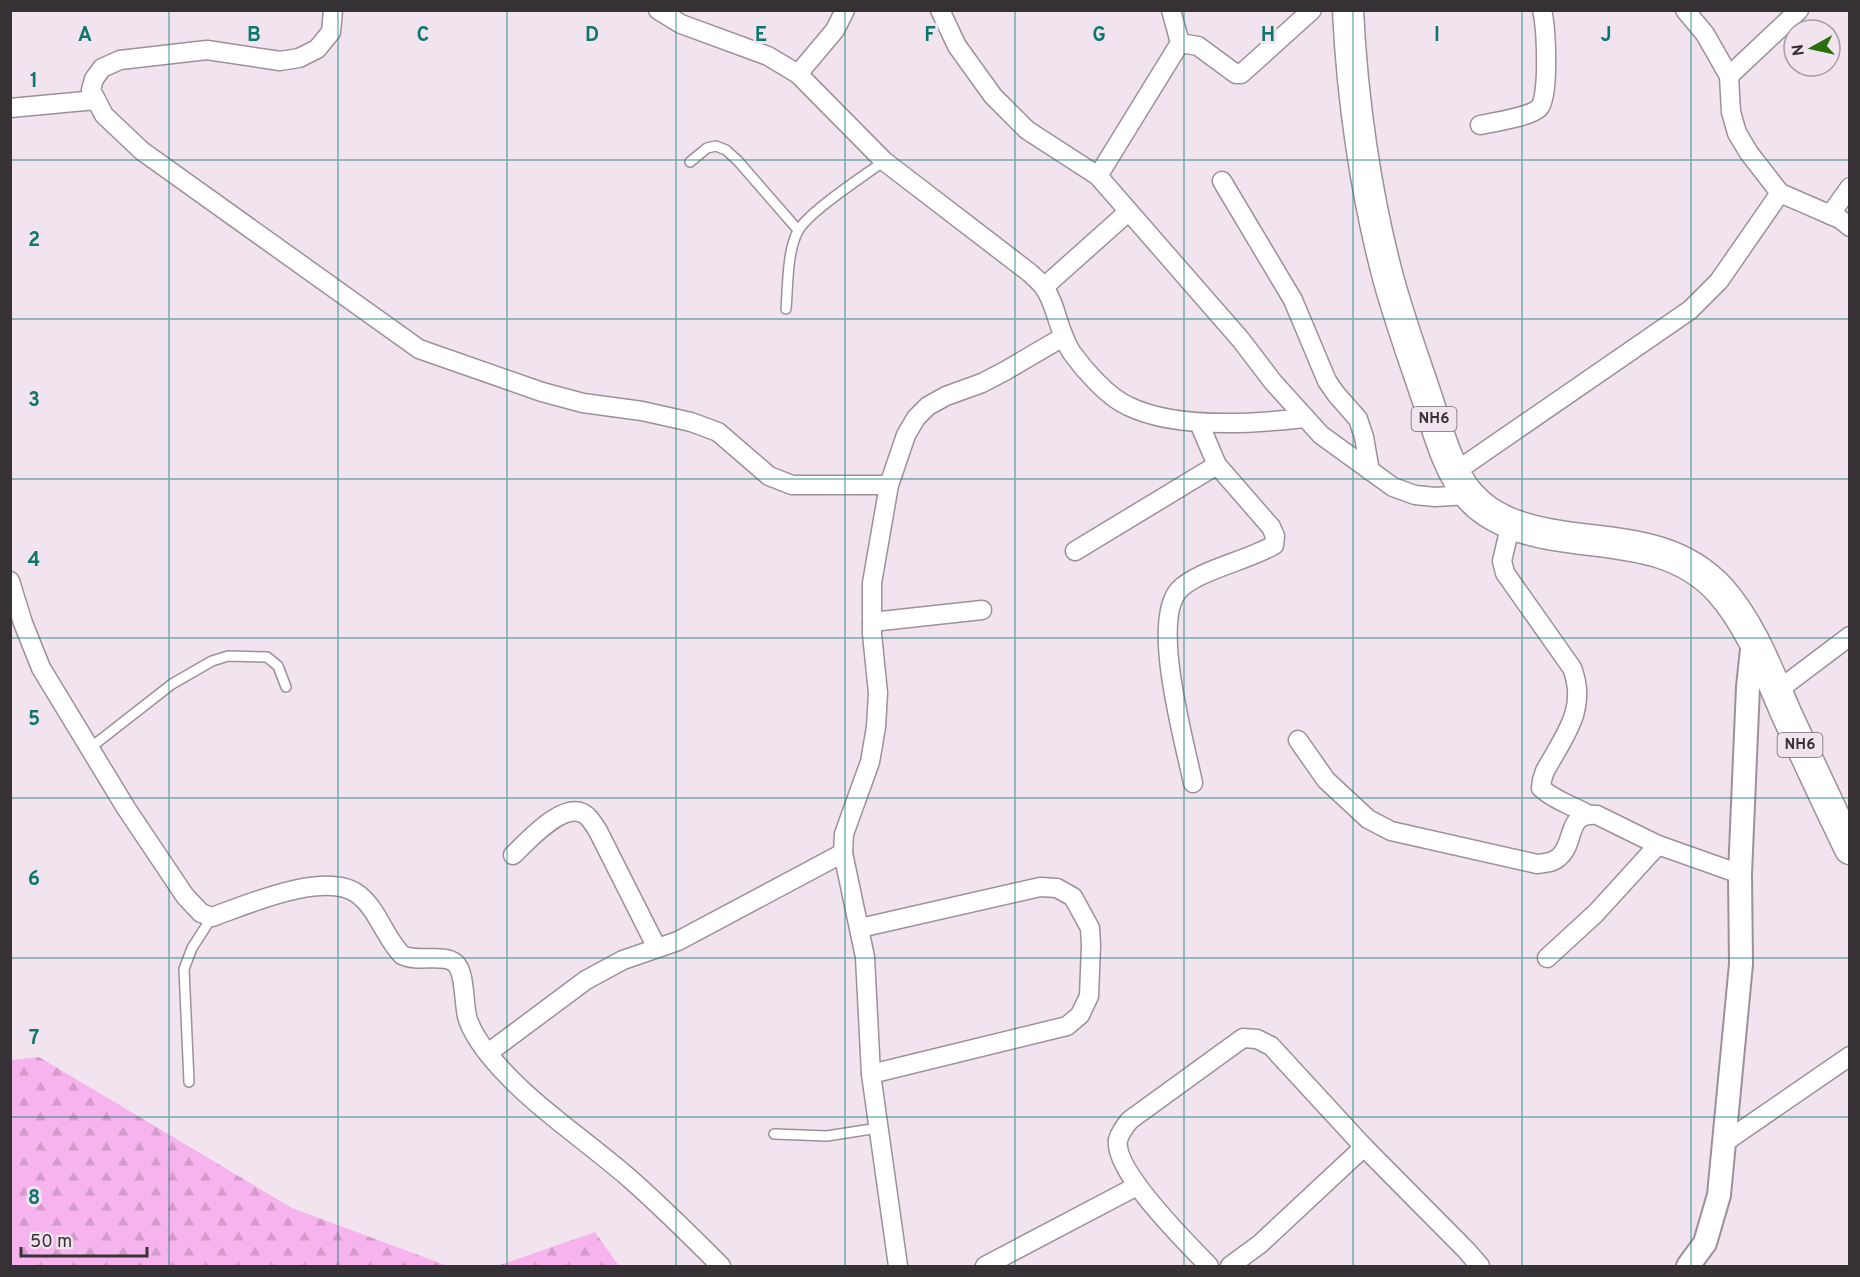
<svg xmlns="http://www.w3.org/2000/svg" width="1860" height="1277" font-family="Overpass,sans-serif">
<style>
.forest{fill:url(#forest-firs)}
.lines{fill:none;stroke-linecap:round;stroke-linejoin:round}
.service-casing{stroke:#9d909b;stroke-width:12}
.minor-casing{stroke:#9d909b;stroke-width:21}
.tertiary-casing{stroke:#9d909b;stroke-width:26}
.trunk-casing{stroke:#9d909b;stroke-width:33}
.service{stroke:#fff;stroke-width:9}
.minor{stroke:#fff;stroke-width:18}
.tertiary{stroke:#fff;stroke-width:22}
.trunk{stroke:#fff;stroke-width:30}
.grid{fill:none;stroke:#0f766e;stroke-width:1.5;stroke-opacity:0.55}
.labels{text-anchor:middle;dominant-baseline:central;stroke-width:6;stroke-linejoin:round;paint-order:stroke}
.shield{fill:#f2e4ef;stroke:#6e676d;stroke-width:1.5}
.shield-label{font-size:15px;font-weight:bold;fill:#363135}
.grid-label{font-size:20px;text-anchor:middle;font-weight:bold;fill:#0f766e;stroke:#f2e4ef;stroke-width:6;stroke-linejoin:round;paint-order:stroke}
</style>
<defs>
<pattern id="forest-firs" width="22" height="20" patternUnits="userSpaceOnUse" patternTransform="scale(1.5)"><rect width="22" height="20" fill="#f7b3ed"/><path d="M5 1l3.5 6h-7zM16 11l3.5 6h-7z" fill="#d49acc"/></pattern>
</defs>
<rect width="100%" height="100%" fill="#f2e4ef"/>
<!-- forest -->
<g class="forest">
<polygon points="39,1057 292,1208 448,1266 11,1266 11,1060"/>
<polygon points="595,1232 619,1266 497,1266"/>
</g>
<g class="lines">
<!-- service casing -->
<g class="service-casing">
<g id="service">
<polyline points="690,162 707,148 716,146 726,150 738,161 798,230"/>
<path d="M786 309C788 287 787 251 798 231 808 212 864 176 884 161"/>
<polyline points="90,748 172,684 212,661 228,656 267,657 278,666 286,687"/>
<polyline points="189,1082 184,969 192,948 212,917"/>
<polyline points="774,1134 827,1136 878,1128"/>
</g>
</g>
<!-- minor casing -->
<g class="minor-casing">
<g id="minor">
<polyline points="333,10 331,32 317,49 299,58 280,61 207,50 120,60 102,68 94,79 91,90 104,115 142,151 419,349 542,392 583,403 642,411 691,422 718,432 769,476 792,485 889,485"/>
<path d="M658 10 681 24 768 56 798 74 884 161 1030 273C1034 277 1039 281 1043 286 1057 304 1058 333 1072 353 1085 371 1108 397 1128 406 1175 429 1253 424 1304 418"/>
<polyline points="940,10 957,46 993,96 1027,130 1098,176 1241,340 1273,382 1321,435 1393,487 1415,495 1435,497 1469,495"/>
<polyline points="1685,10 1705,34 1729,76 1731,112 1737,133 1749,153 1780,193 1840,219 1850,227"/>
<polyline points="1180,43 1198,46 1236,74 1241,74 1312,10"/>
<polyline points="798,74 835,30 845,10"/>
<polyline points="1729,76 1799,10"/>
<polyline points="10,108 96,100"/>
<path d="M1480 125C1494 122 1530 117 1539 108 1550 97 1546 26 1542 10"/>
<polyline points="1098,176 1180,43 1171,10"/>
<polyline points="1222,181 1293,300 1327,381 1336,394 1358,419 1364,437 1370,471"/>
<polyline points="1830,215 1850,187"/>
<polyline points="1044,287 1128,212"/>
<polyline points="1455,472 1690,310 1719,281 1780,193"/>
<path d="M1511 523 1502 561 1505 573 1572 668C1588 709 1564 736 1545 771L1542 780 1541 788C1555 801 1572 805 1587 814"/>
<polyline points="1075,551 1217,465"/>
<path d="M10 581 23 623 41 668 126 808 185 896 201 913 212 917C246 905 327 869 359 895 378 910 385 938 402 955 418 963 444 953 455 963 466 972 463 1005 468 1020 472 1031 481 1045 489 1055 529 1104 582 1137 629 1178 661 1206 691 1236 721 1266"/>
<polyline points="872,622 982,610"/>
<polyline points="1777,691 1850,636"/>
<path d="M1298 740 1326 780 1368 819 1391 831 1537 864C1545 863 1553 863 1559 857 1576 843 1565 812 1597 815L1658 845 1740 874"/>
<path d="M1193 783C1185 743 1150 622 1179 590 1196 571 1249 560 1274 545L1275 536 1271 527 1217 465 1199 423"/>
<path d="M513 855C528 841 566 797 587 816 591 820 595 826 598 831L657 948"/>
<polyline points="860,928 1040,887 1057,888 1073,897 1090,928 1091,945 1089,996 1080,1015 1067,1026 871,1074"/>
<polyline points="1547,958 1596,913 1658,845"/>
<polyline points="488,1053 586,980 623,960 678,941 843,853"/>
<polyline points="1725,1142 1850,1056"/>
<polyline points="898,1266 871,1074 865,957 843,853 844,834 870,762 876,727 878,693 872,634 872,583 889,485 906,435 916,418 928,406 946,396 982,383 1005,371 1063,337"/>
<polyline points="985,1266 1137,1186"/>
<path d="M1209 1266C1187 1243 1113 1171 1118 1140 1120 1132 1125 1126 1130 1120L1243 1038 1257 1039 1271 1046 1364 1147 1466 1250 1480 1266"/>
<polyline points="1230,1266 1260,1244 1364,1147"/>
</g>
</g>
<!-- tertiary casing -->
<g class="tertiary-casing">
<polyline id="tertiary" points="1688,1266 1705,1243 1719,1195 1741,964 1740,874 1748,687 1753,640"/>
</g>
<!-- trunk casing -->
<g class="trunk-casing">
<path id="trunk" d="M1348 10C1352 98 1366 196 1389 281 1400 321 1414 359 1427 398 1437 428 1449 473 1470 496 1481 509 1494 516 1509 523 1579 551 1663 528 1720 590 1751 625 1768 671 1786 713 1807 758 1828 804 1850 849"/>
</g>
<!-- service -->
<use href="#service" class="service"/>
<!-- minor -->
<use href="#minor" class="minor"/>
<!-- tertiary -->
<use href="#tertiary" class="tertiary"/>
<!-- trunk -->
<use href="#trunk" class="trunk"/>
</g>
<!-- grid -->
<path class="grid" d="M169 10V1266M338 10V1266M507 10V1266M676 10V1266M845 10V1266M1015 10V1266M1184 10V1266M1353 10V1266M1522 10V1266M1691 10V1266M10 160H1850M10 319H1850M10 479H1850M10 638H1850M10 798H1850M10 958H1850M10 1117H1850"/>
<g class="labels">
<!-- shield labels -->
<g class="shield">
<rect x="1411.5" y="407" width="45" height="24" rx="4.5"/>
<rect x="1777.5" y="733" width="45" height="24" rx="4.5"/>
</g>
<g class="shield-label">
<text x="1434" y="419">NH6</text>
<text x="1800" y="745">NH6</text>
</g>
</g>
<g class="grid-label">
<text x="85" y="41">A</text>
<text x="254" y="41">B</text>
<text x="423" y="41">C</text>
<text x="592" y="41">D</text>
<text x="761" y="41">E</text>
<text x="930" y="41">F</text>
<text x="1099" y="41">G</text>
<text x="1268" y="41">H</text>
<text x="1437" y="41">I</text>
<text x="1606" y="41">J</text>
<text x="34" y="87">1</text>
<text x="34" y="246">2</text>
<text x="34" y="406">3</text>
<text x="34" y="566">4</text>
<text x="34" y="725">5</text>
<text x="34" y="885">6</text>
<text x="34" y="1044">7</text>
<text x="34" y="1204">8</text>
</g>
<!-- border -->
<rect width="1860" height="1277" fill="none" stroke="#363135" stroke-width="24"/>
<!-- north arrow -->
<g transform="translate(1812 48) rotate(262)"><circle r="28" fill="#f2e4ef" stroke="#a79ca5" stroke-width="1.5"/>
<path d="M0-4.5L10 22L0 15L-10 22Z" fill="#296f0e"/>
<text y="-9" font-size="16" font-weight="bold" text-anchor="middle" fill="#363135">N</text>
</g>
<!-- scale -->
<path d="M21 1247v9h126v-9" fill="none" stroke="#363135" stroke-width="3"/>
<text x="30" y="1247" font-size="18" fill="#363135" stroke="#f2e4ef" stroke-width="4.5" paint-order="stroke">50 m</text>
</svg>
